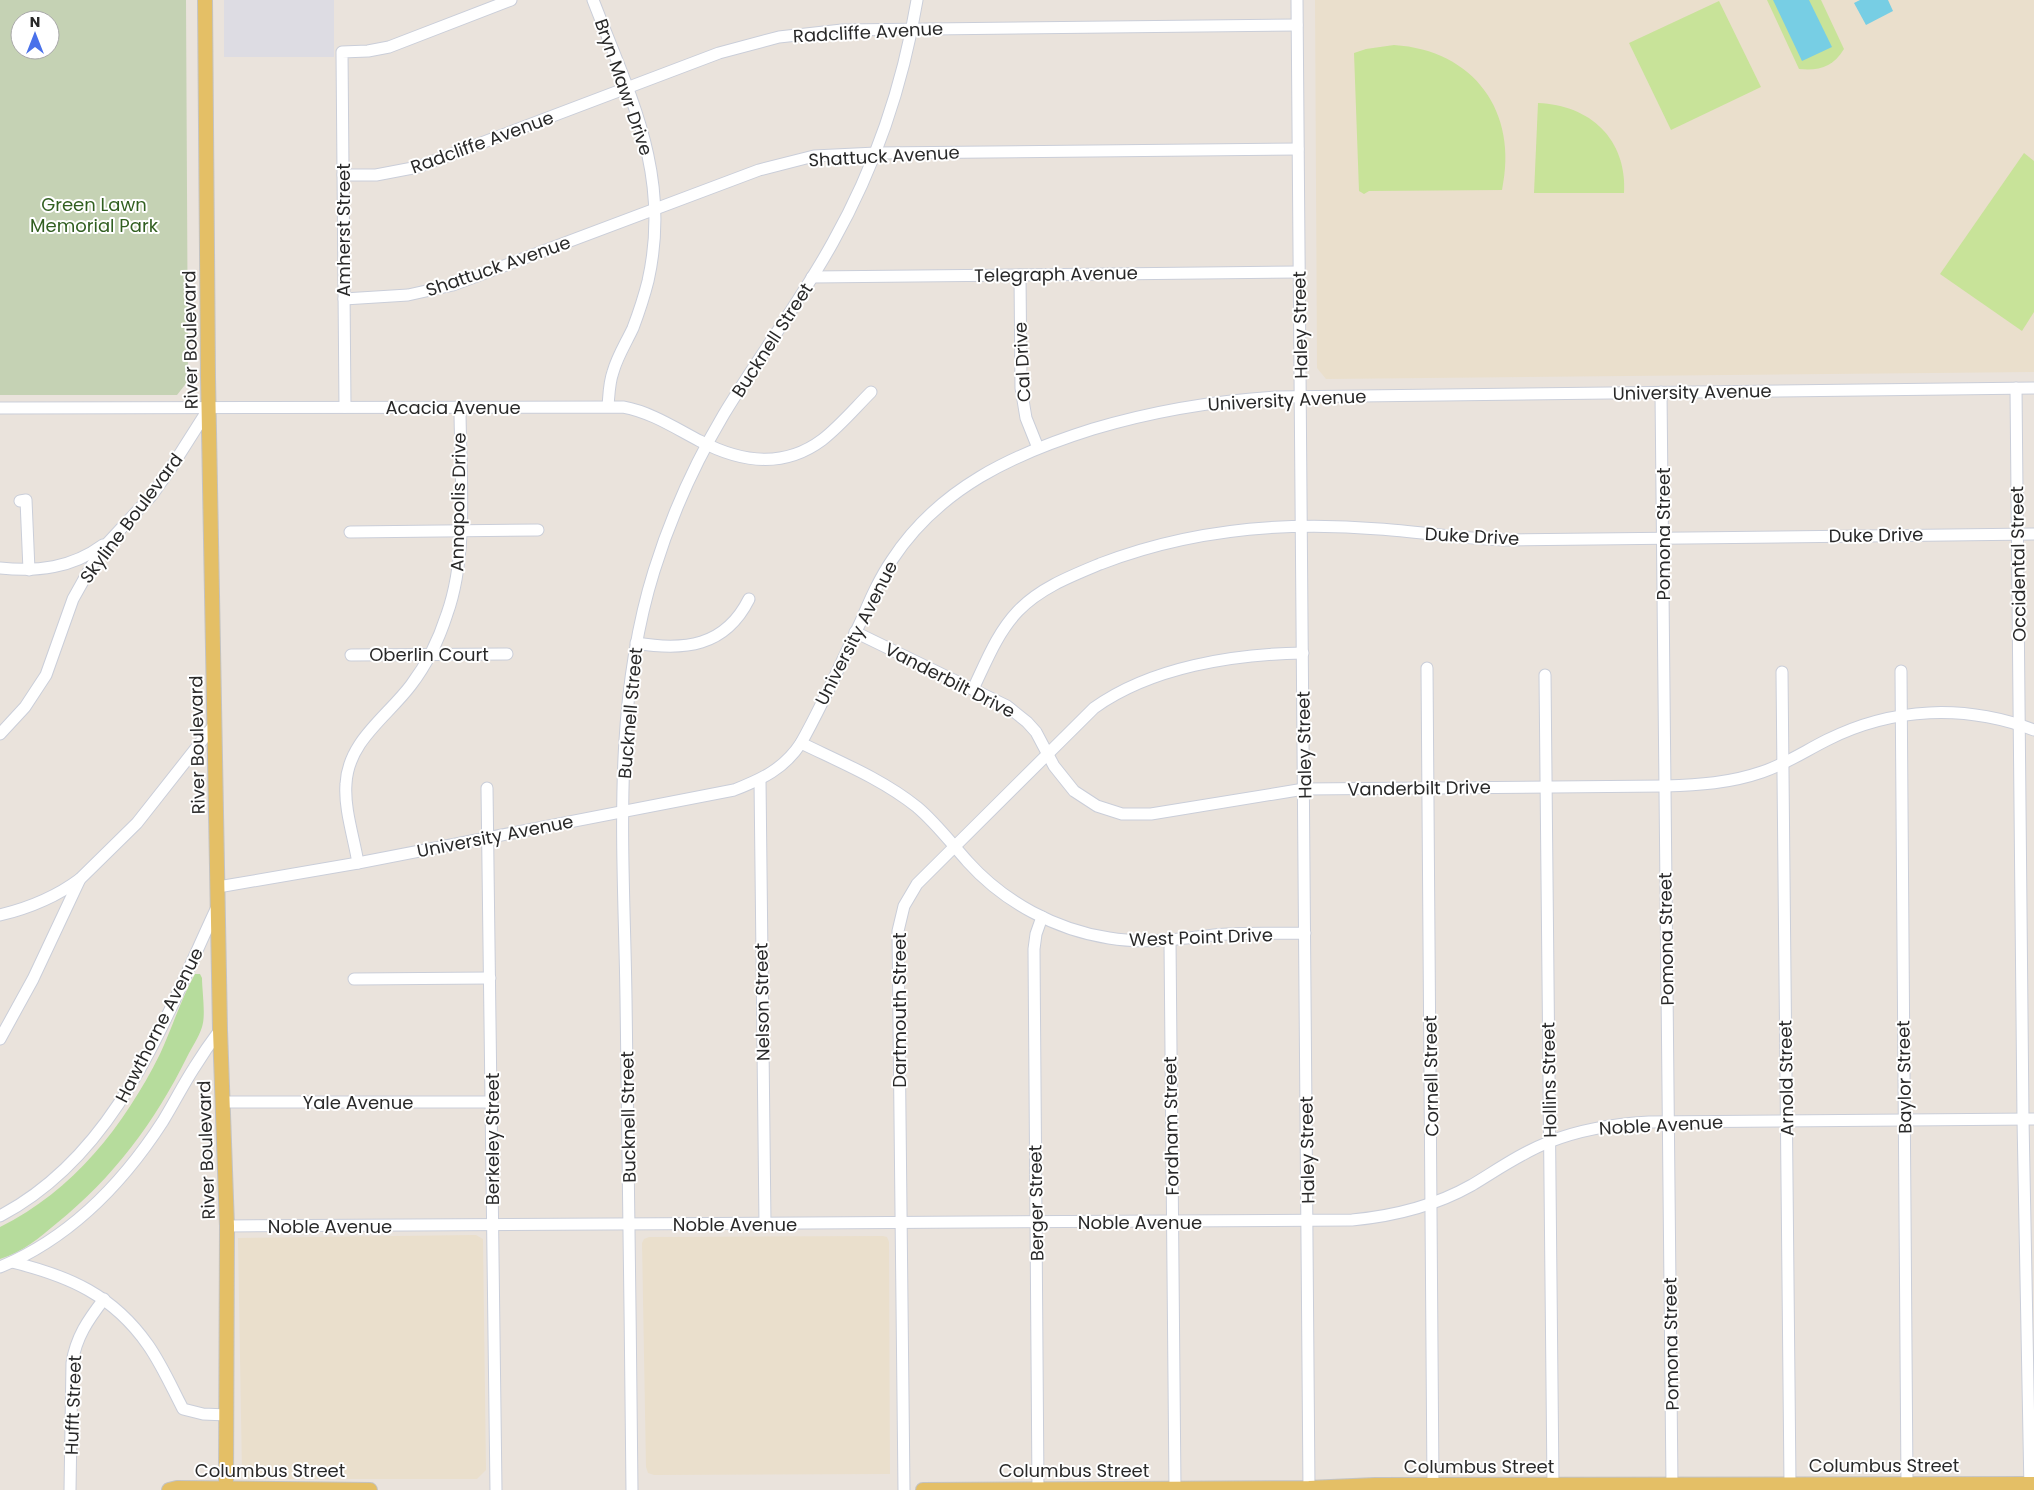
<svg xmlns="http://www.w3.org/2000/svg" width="2034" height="1490" font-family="Poppins,sans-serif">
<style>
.industrial{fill:#dddce3}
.education{fill:#eadfcc}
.green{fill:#b6dc9c}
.cemetery{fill:#c5d2b4;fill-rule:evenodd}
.pitch{fill:#c8e399}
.water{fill:#77cee4}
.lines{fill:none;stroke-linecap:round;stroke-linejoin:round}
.minor-casing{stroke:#caced9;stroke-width:13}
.major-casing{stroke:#c3c3c3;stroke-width:16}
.minor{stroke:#fff;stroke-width:11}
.major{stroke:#e4bf66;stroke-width:14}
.labels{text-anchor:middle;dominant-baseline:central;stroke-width:4;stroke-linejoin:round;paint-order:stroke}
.street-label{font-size:18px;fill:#292929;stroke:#fff}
.park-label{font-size:18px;fill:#315f20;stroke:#fff}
</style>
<rect width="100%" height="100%" fill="#eae3dc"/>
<!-- industrial -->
<rect class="industrial" x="224" y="0" width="110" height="57"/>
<!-- education -->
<g class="education">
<polygon points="1315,0 2034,0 2034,372 1326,379 1317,368"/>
<polygon points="476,1235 483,1239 486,1470 477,1479 248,1479 242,1474 238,1238"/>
<polygon points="883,1236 887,1237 889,1242 890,1474 654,1475 648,1473 646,1467 642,1243 644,1239 649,1237"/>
</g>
<!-- green -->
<path class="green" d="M195 974H200L202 978C202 990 206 1015 202 1027 199 1037 192 1047 187 1057 155 1122 113 1178 57 1223 39 1238 23 1252 0 1259V1227C73 1191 124 1126 160 1054 172 1028 181 999 195 974Z"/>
<!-- cemetery -->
<path class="cemetery" d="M0 0H186L188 381 177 395H0ZM20 20H50V50H20Z"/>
<!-- pitch -->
<g class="pitch">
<path d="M1767 0H1821L1844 49C1833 67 1819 71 1799 69Z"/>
<polygon points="1719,1 1761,87 1671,130 1629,43"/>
<path d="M1394 45C1474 50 1519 112 1502 190L1369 191 1364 194 1359 191 1354 53 1366 49Z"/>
<path d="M1538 103C1590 105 1627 139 1624 193H1534Z"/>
<polygon points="2024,153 2034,161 2034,312 2022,331 1940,274"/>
</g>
<!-- water -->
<g class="water">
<polygon points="1773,0 1809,0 1832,47 1802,61"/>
<polygon points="1860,0 1888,0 1893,11 1866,25 1854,3"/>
</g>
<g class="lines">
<!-- minor casing -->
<g class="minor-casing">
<g id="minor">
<path d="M593 0C630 96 672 175 648 281 644 297 639 312 633 328 626 343 617 357 613 372 609 383 609 395 608 406"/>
<polyline points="1297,0 1309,1490"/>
<polyline points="343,175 376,175 418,167 719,53 779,37 842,30 1297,25"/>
<polyline points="1020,275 1021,388 1026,418 1038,448"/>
<polyline points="812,277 1299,272"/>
<polyline points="344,299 408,295 453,285 759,170 814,156 876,153 1298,149"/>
<polyline points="2016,388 2023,1119 2030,1490"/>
<polyline points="1661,392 1672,1486"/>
<polyline points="345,407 342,52 368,51 389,47 511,0"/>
<path d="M0 408 623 407C651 412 675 428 700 441 740 462 783 469 822 440 840 426 855 408 871 392"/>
<polyline points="20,501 26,500 29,570"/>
<polyline points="350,532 538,530"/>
<path d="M0 568C37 572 72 568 103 545"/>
<path d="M855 632 1007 706 1027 722 1036 732 1054 766 1074 791 1097 806 1122 814H1151L1304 789 1665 786C1699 785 1730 783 1762 772 1786 764 1805 751 1827 740 1893 707 1965 704 2034 730"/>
<path d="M636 643C684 651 725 647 749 599"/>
<polyline points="351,655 507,654"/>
<polyline points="1427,668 1433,1485"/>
<polyline points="1901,671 1907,1484"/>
<polyline points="1782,672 1790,1484"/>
<polyline points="1545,675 1553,1485"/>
<path d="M973 689C986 662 997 633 1018 611 1040 588 1071 576 1100 564 1188 530 1285 521 1379 529 1422 532 1464 539 1507 540L2034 534"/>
<polyline points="0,734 25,707 46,675 73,599 92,565 105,546 152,495 169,471 209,408"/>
<path d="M801 743C840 762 882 779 917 807 936 823 951 843 968 862 1004 902 1056 930 1109 938 1145 944 1179 939 1214 935 1244 932 1275 934 1305 933"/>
<polyline points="760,780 765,1224"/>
<polyline points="487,788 496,1490"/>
<path d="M358 863C354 838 344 809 346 784 348 741 387 717 411 685 427 664 439 639 447 614 469 553 460 471 460 407"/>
<path d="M218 887 358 863 734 790C762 779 784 769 801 743 823 704 842 661 861 621 870 600 879 579 892 560 939 488 1013 454 1093 429 1153 411 1213 401 1275 397L2034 388"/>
<path d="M0 915C29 908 56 897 80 879"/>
<polyline points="1170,941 1175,1490"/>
<polyline points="354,979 490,978"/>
<polyline points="0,1039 33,979 80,879 137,823 215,724"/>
<polyline points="224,1102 492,1102"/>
<path d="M0 1216C119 1153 163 1022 217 907"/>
<path d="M227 1226 1352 1220C1394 1216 1435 1206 1472 1185 1497 1170 1521 1153 1549 1142 1581 1129 1615 1124 1649 1122L2034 1119"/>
<path d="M12 1262C69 1276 113 1295 148 1345 162 1365 172 1388 183 1409L203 1414 227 1415"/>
<path d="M0 1267C70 1238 123 1183 163 1121 174 1103 183 1085 194 1068 202 1055 211 1042 220 1030"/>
<path d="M70 1490 72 1363C76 1337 88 1320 104 1299"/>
<path d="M632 1490C630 1326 629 1162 626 998 624 855 611 709 654 571 671 516 695 463 724 414 759 356 800 302 833 242 875 167 903 85 917 0"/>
<path d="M904 1490 898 931 904 906 917 884 1094 708C1151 667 1234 654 1303 653"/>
<polyline points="1038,1490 1034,949 1036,934 1042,917"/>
</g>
</g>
<!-- major casing -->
<g class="major-casing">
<g id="major">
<polyline points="205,0 208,377 220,1030 227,1226 226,1490"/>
<polyline points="169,1490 177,1488 370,1490"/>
<polyline points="923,1490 1309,1488 1375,1485 2034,1484"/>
</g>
</g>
<!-- minor -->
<use href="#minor" class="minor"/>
<!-- major -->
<use href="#major" class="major"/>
</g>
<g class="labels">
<!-- street labels -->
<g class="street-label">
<text transform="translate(868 32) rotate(-3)">Radcliffe Avenue</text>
<text transform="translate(624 87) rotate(71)">Bryn Mawr Drive</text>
<text transform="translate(482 142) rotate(-20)">Radcliffe Avenue</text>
<text transform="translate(884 156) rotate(-3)">Shattuck Avenue</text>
<text transform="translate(343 230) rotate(-90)">Amherst Street</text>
<text transform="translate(498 266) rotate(-19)">Shattuck Avenue</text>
<text transform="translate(1056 274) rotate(-1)">Telegraph Avenue</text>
<text transform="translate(1300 325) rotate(-91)">Haley Street</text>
<text transform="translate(190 340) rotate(-91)">River Boulevard</text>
<text transform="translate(772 340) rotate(-57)">Bucknell Street</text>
<text transform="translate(1022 362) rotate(-93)">Cal Drive</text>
<text transform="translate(1692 392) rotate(-1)">University Avenue</text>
<text transform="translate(1287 400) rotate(-3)">University Avenue</text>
<text x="453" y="407">Acacia Avenue</text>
<text transform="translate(458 502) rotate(-89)">Annapolis Drive</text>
<text transform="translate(131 518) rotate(-53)">Skyline Boulevard</text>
<text transform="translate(1663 534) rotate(-90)">Pomona Street</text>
<text transform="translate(1876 535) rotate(-1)">Duke Drive</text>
<text transform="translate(1472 536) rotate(3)">Duke Drive</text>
<text transform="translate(2018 564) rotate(-91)">Occidental Street</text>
<text transform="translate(856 633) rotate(-63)">University Avenue</text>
<text x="429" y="654">Oberlin Court</text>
<text transform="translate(950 680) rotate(27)">Vanderbilt Drive</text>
<text transform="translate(630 713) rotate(-85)">Bucknell Street</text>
<text transform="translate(197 745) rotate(-91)">River Boulevard</text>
<text transform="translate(1304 745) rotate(-91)">Haley Street</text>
<text transform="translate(1419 788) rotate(-1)">Vanderbilt Drive</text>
<text transform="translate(495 836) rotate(-11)">University Avenue</text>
<text transform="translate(1201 937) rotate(-2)">West Point Drive</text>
<text transform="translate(1666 939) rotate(-91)">Pomona Street</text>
<text transform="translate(762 1002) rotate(-91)">Nelson Street</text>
<text transform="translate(899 1010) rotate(-90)">Dartmouth Street</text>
<text transform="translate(159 1025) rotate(-63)">Hawthorne Avenue</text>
<text transform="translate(1431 1076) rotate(-91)">Cornell Street</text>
<text transform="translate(1904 1077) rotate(-91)">Baylor Street</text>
<text transform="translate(1786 1078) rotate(-91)">Arnold Street</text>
<text transform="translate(1549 1080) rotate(-91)">Hollins Street</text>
<text x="358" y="1102">Yale Avenue</text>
<text transform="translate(628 1117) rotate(-91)">Bucknell Street</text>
<text transform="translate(1661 1125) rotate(-3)">Noble Avenue</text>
<text transform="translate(1171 1126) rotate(-91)">Fordham Street</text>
<text transform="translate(492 1139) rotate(-90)">Berkeley Street</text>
<text transform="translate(206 1150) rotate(-92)">River Boulevard</text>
<text transform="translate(1307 1150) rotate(-91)">Haley Street</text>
<text transform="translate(1036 1203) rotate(-91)">Berger Street</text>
<text x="1140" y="1222">Noble Avenue</text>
<text x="735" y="1224">Noble Avenue</text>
<text x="330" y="1226">Noble Avenue</text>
<text transform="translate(1671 1344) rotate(-91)">Pomona Street</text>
<text transform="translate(73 1405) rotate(-88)">Hufft Street</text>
<text x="1884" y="1465">Columbus Street</text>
<text x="1479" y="1466">Columbus Street</text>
<text x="270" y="1470">Columbus Street</text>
<text x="1074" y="1470">Columbus Street</text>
</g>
<!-- park labels -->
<g class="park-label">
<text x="94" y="204">Green Lawn<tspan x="94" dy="21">Memorial Park</tspan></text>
</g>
</g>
<!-- north arrow -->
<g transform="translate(35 35)"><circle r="24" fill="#ffffff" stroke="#a9a9a9"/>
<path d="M0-4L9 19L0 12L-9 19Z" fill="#4971ea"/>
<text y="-8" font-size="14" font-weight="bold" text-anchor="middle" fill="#292929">N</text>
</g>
</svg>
